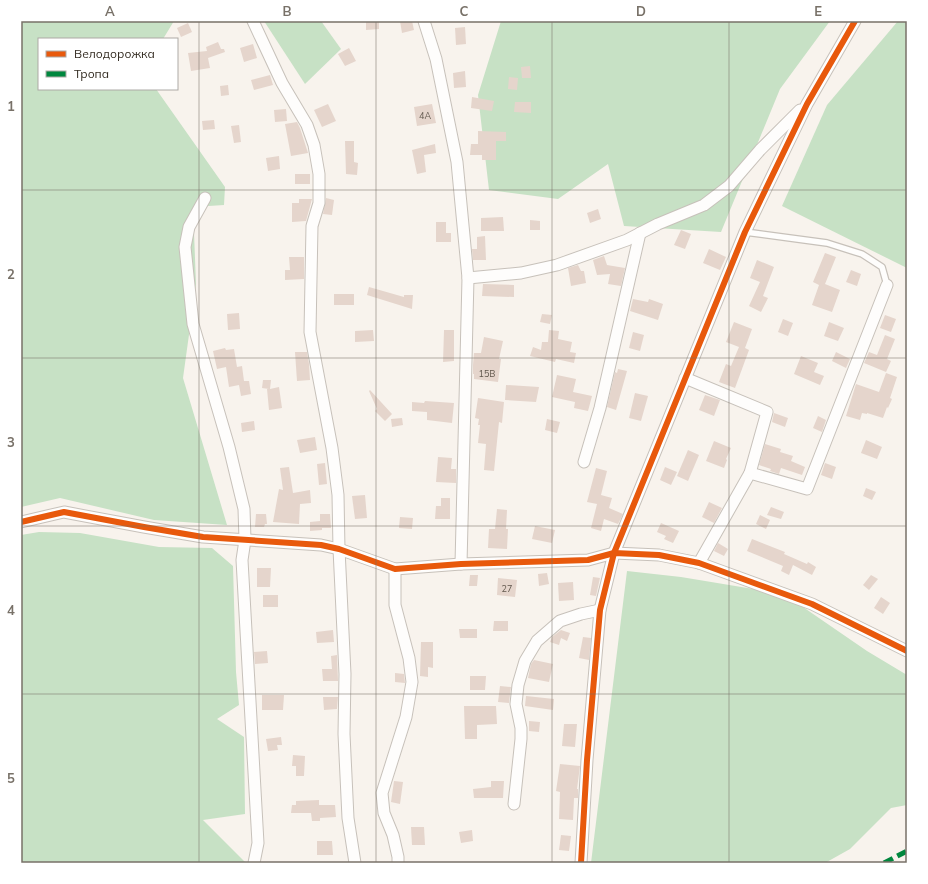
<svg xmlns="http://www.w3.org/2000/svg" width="928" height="884" font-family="Mulish,sans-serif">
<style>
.green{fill:#c7e1c5}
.building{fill:#e5d5cc}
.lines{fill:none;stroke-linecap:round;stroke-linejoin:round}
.service-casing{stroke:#c7c1ba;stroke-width:8}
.minor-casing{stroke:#c7c1ba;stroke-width:13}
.service{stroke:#fefdfc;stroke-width:5.5}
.minor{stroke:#fefdfc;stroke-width:11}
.quiet{stroke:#00873e;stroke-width:5;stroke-dasharray:10 5;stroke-linecap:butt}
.cycleway-casing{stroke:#fff;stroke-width:8}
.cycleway{stroke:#e8590c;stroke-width:6}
.grid{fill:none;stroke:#787168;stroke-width:1;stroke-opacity:0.55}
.labels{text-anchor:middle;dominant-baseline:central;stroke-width:3;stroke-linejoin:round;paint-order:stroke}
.number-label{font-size:9px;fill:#60564c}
.neatline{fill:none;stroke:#787168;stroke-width:1.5}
.grid-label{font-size:13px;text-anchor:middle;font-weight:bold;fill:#787168}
</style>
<rect width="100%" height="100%" fill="#f8f3ed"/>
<!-- green -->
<g class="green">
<polygon points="21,21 174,21 163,39 39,39 39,89 156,89 225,187 224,205 193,207 196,284 183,378 227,525 154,520 60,498 21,507"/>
<polygon points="264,21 321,21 341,49 305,84"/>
<polygon points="501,21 830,21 780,89 721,232 624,226 608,164 558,199 489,190 478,95"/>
<polygon points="898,21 907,21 907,268 782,206 827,105"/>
<polygon points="39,532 80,533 159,547 212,548 233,566 236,672 239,705 217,719 244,737 245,814 203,820 246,863 21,863 21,535"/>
<polygon points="627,571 681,577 784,594 867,651 907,675 907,805 891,808 850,849 825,863 591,863"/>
</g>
<!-- building -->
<g class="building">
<polygon points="400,21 412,21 414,30 402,33"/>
<polygon points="366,22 379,22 379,29 366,30"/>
<polygon points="188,23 192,32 181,37 177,28"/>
<polygon points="465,27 466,44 456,45 455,28"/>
<polygon points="218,42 221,49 224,49 225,52 208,58 210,68 191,71 188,53 207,51 206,47"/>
<polygon points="253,44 257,58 244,62 240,48"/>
<polygon points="349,48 356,61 345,66 338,54"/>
<polygon points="530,66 531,78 522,78 521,67"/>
<polygon points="465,71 466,87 454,88 453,73"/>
<polygon points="270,75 273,85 254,90 251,80"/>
<polygon points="509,77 518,78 517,90 508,89"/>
<polygon points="228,85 229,95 221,96 220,86"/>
<polygon points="472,97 494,101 492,111 471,108"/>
<polygon points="515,102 531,102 531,113 514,112"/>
<polygon points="328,104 336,121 322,127 314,110"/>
<polygon points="432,104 436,123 417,126 414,107"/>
<polygon points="286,109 287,121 275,122 274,110"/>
<polygon points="214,120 215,129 203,130 202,121"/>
<polygon points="297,122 300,128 308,153 291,156 285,124"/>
<polygon points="239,125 241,142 234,143 231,126"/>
<polygon points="478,131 506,132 506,141 496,141 496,160 482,160 482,155 470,155 471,144 478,144"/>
<polygon points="345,141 354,141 354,162 358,163 357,175 346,174"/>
<polygon points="435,144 436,153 424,155 426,172 417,174 412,150"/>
<polygon points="279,156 280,169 268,171 266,158"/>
<rect x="295" y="174" width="15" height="10"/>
<polygon points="326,198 334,200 332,215 323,214"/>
<polygon points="299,199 312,199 306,221 292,222 292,203 299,203"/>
<polygon points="598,209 601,219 590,223 587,213"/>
<polygon points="503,217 504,231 481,231 481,218"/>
<polygon points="530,220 540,221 540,230 530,230"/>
<polygon points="436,222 446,222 446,233 451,233 451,242 436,242"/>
<polygon points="681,230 691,234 685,249 674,245"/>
<polygon points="485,236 486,260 473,260 472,249 477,249 477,237"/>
<polygon points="709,249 726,257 720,270 703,263"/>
<polygon points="825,253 836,257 825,284 840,290 832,312 812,305 819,285 813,282"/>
<polygon points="604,256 607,265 625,268 621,286 608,284 610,274 597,275 593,260"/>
<polygon points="289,257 304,257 304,279 285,280 285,270 290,270"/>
<polygon points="757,260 774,267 763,296 768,298 761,312 749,306 760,282 750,278"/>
<polygon points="578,265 581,271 584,271 586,283 571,286 568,268"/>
<polygon points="851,270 861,274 857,286 846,282"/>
<polygon points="483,284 514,285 514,297 482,296"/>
<polygon points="369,287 404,297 404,295 413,295 412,309 367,295"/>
<rect x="334" y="294" width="20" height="11"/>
<polygon points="633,299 648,302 649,299 663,304 658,320 630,311"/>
<polygon points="239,313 240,329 228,330 227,314"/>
<polygon points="542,314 552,315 550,324 540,322"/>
<polygon points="885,315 896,319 891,332 880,328"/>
<polygon points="783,319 793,323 788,336 778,332"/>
<polygon points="734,322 752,329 745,348 749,350 735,388 719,382 726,364 731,366 739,347 726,342"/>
<polygon points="829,322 844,328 838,341 824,336"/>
<polygon points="373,330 374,341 355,342 355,331"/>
<polygon points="444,330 454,330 454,361 443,362"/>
<polygon points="549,330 559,331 558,339 572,342 570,352 576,353 574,363 556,359 555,362 530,356 533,347 541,350 542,342 548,342"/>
<polygon points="633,332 644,335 640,351 629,348"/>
<polygon points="885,335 895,339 887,359 891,361 886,372 864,363 869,352 877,355"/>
<polygon points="484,337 503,341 499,359 501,359 498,382 474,379 474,374 473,374 473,365 474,353 481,353"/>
<polygon points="225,348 226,350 234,349 237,367 242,366 244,381 249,381 251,394 241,396 239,385 229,387 226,367 217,369 213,351"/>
<polygon points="295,352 307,352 309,364 310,380 297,381"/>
<polygon points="836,352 850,359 846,368 832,361"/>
<polygon points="801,356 818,363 814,372 824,376 820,385 794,374"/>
<polygon points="618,369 627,371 616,410 607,407 615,372 617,373"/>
<polygon points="886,373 897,377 890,398 892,399 888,408 887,407 883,418 867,413 867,414 862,413 860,420 846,416 856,384 879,392"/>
<polygon points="557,375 576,379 573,392 592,396 588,411 574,408 575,402 552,397"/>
<polygon points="263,380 271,380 270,389 279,387 282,408 269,410 267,389 269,389 262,388"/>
<polygon points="506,385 539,387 536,402 505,400"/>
<polygon points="370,390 392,414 385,421 375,411 377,409 369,391"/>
<polygon points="635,393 648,396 641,421 629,418"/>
<polygon points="705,395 720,400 714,416 699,410"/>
<polygon points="478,398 504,402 502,423 499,422 494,471 484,470 486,444 478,443 480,425 478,425 479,419 475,418"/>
<polygon points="425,401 454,403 452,423 427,420 427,412 412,411 412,402 424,403"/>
<polygon points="774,413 788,418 785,427 772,422"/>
<polygon points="818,416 826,420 822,432 813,428"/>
<polygon points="402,418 403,425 392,427 391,419"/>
<polygon points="547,419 560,422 557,433 545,430"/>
<polygon points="254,421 255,430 242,432 241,423"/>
<polygon points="315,437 317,450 300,453 297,440"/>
<polygon points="866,440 882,447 877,459 861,453"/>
<polygon points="714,441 731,448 726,459 727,460 724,468 706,461"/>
<polygon points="765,444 781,449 780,452 793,456 791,461 805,467 802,475 781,468 779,474 770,471 771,469 759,465"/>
<polygon points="688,450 699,455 688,481 677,476"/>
<polygon points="438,457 452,458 451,469 456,469 456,483 436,482"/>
<polygon points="325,463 327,484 319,485 317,464"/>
<polygon points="825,463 836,467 832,479 821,475"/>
<polygon points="289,467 293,493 310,490 311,503 300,504 299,524 273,522 279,489 283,490 280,468"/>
<polygon points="665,467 677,472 671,485 660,480"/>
<polygon points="596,468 607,471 601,495 612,498 609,508 623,514 618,524 604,519 601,531 591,528 597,504 587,502"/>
<polygon points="866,488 876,492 872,500 863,496"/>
<polygon points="365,495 367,518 355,519 352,496"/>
<polygon points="441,498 450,498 450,519 435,519 436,506 441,506"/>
<polygon points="709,502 722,508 714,523 702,517"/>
<polygon points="771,507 784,512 781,519 767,515"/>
<polygon points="497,509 507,510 506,529 508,529 507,549 488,548 489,529 495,529"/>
<polygon points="256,514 266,514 267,524 265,524 264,527 255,527"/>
<polygon points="320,514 330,514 331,528 322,528 322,530 310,531 310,522 320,521"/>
<polygon points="760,515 770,520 766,529 756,524"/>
<polygon points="400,517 413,518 412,529 399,528"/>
<polygon points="661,523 679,531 673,543 664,539 666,536 657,532"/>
<polygon points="535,526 555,530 552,543 532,539"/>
<polygon points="752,539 785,552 784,554 807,564 808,562 816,567 812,575 793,565 789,575 781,571 783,566 747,551"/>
<polygon points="718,543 728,549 724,556 714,551"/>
<polygon points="257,568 271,568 270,587 257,587"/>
<polygon points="547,573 549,584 539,586 538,574"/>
<polygon points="470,575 478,575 477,586 469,586"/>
<polygon points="871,575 878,579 869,590 863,585"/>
<polygon points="593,577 600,578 596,596 590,595"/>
<polygon points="498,578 517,580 515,597 497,595"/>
<polygon points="573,582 574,600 559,601 558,583"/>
<rect x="263" y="595" width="15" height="12"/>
<polygon points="881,597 890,603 883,614 874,608"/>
<polygon points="494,621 508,621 508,631 493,631"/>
<polygon points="459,629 477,629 477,638 460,638"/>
<polygon points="333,630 334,642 317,643 316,632"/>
<polygon points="561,630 570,633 567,641 561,638 559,645 550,642 552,637"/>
<polygon points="583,637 591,638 589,660 579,658"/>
<polygon points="421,642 433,642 433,668 428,667 428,677 420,676"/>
<polygon points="267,651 268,663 255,664 254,652"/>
<polygon points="337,655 338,681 323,681 322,669 332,669 331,656"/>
<polygon points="534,660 553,664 549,682 528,678 531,664"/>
<polygon points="395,673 404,674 405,683 395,682"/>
<polygon points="470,676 486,676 485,690 470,690"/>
<polygon points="500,686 511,687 509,703 498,702"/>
<polygon points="262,695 284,695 283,710 262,710"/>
<polygon points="526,696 554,699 553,710 525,706"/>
<polygon points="323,697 338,697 337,709 324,710"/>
<polygon points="464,706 496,706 497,724 477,725 477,739 465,739"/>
<polygon points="529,721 540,722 539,732 529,731"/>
<polygon points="564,724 577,724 575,747 562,746"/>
<polygon points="281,737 282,745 277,745 278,750 268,751 266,739"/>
<polygon points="293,755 305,756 304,776 296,776 296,766 292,766"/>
<polygon points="560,764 580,766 577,789 578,789 578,798 574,798 573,820 559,819 560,792 556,791"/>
<polygon points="394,781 403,782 400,804 391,802"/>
<polygon points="491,781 504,781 503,798 474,798 473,789 491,787"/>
<polygon points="319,800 319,805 335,805 336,817 320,818 320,821 312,821 311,813 291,813 292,805 296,805 296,801"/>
<polygon points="411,827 424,827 425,845 412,845"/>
<polygon points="472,830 473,841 461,843 459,832"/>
<polygon points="561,835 571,836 569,851 559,850"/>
<polygon points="317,841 332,841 333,855 317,855"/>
</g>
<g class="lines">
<!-- service casing -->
<g class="service-casing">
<polyline id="service" points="745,232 827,243 862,254 882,267 887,285"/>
</g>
<!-- minor casing -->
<g class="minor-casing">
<g id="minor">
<polyline points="253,21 282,83 307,125 314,145 319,174 319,203 312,226 310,332 332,448 338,495 339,549 345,674 344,734 348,818 355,863"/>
<polyline points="424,21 436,59 457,162 468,278 461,564"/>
<polyline points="205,198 189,227 185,247 193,324 229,447 244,509 245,540 242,560 258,843 254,863"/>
<polyline points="468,278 521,273 557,265 627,240 658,224 704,205 729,186 760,150 800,110"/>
<polyline points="685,378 767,412 750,473"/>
<polyline points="584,462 600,408 640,233"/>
<polyline points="21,522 64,512 144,527 203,537 321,545 339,549 395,569 461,564 588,560 614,553 659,555 699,563 812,604 907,651"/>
<polyline points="699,563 750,473 807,489 887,285"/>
<polyline points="395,569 395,605 409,658 412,682 406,717 382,793 384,813 393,835 398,857 398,863"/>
<polyline points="514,804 521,739 521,728 516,704 518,685 525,661 537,641 560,621 581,614 600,610"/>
<polyline points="581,863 587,760 600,610 614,553 745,232 807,104 855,21"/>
</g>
</g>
<!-- service -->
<use href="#service" class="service"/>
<!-- minor -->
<use href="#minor" class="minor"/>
<!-- quiet -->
<polyline class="quiet" points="884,863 907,851"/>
<!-- cycleway casing -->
<g class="cycleway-casing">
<g id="cycleway">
<polyline points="21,522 64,512 144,527 203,537 321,545 339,549 395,569 461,564 588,560 614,553 659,555 699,563 812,604 907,651"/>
<polyline points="581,863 587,760 600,610 614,553 745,232 807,104 855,21"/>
</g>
</g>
<!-- cycleway -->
<use href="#cycleway" class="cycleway"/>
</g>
<!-- grid -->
<path class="grid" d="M199 21V863M376 21V863M552 21V863M729 21V863M21 190H907M21 358H907M21 526H907M21 694H907"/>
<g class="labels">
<!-- number labels -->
<g class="number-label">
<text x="425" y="115">4А</text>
<text x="487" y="373">15В</text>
<text x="507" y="588">27</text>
</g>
</g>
<!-- border -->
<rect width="928" height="884" fill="none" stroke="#ffffff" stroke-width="44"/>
<!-- legend -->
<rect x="38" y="38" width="140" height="52" fill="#ffffff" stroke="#adaaa6"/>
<rect x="46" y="51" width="20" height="6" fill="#e8590c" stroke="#adaaa6"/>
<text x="74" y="58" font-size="12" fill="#332b21">Велодорожка</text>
<rect x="46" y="71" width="20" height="6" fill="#00873e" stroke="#adaaa6"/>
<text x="74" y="78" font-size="12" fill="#332b21">Тропа</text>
<rect x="22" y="22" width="884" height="840" class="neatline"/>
<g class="grid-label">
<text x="110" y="16">A</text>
<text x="287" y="16">B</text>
<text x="464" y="16">C</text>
<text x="641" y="16">D</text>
<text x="818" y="16">E</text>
<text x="11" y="111">1</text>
<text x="11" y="279">2</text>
<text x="11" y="447">3</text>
<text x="11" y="615">4</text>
<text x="11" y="783">5</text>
</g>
</svg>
